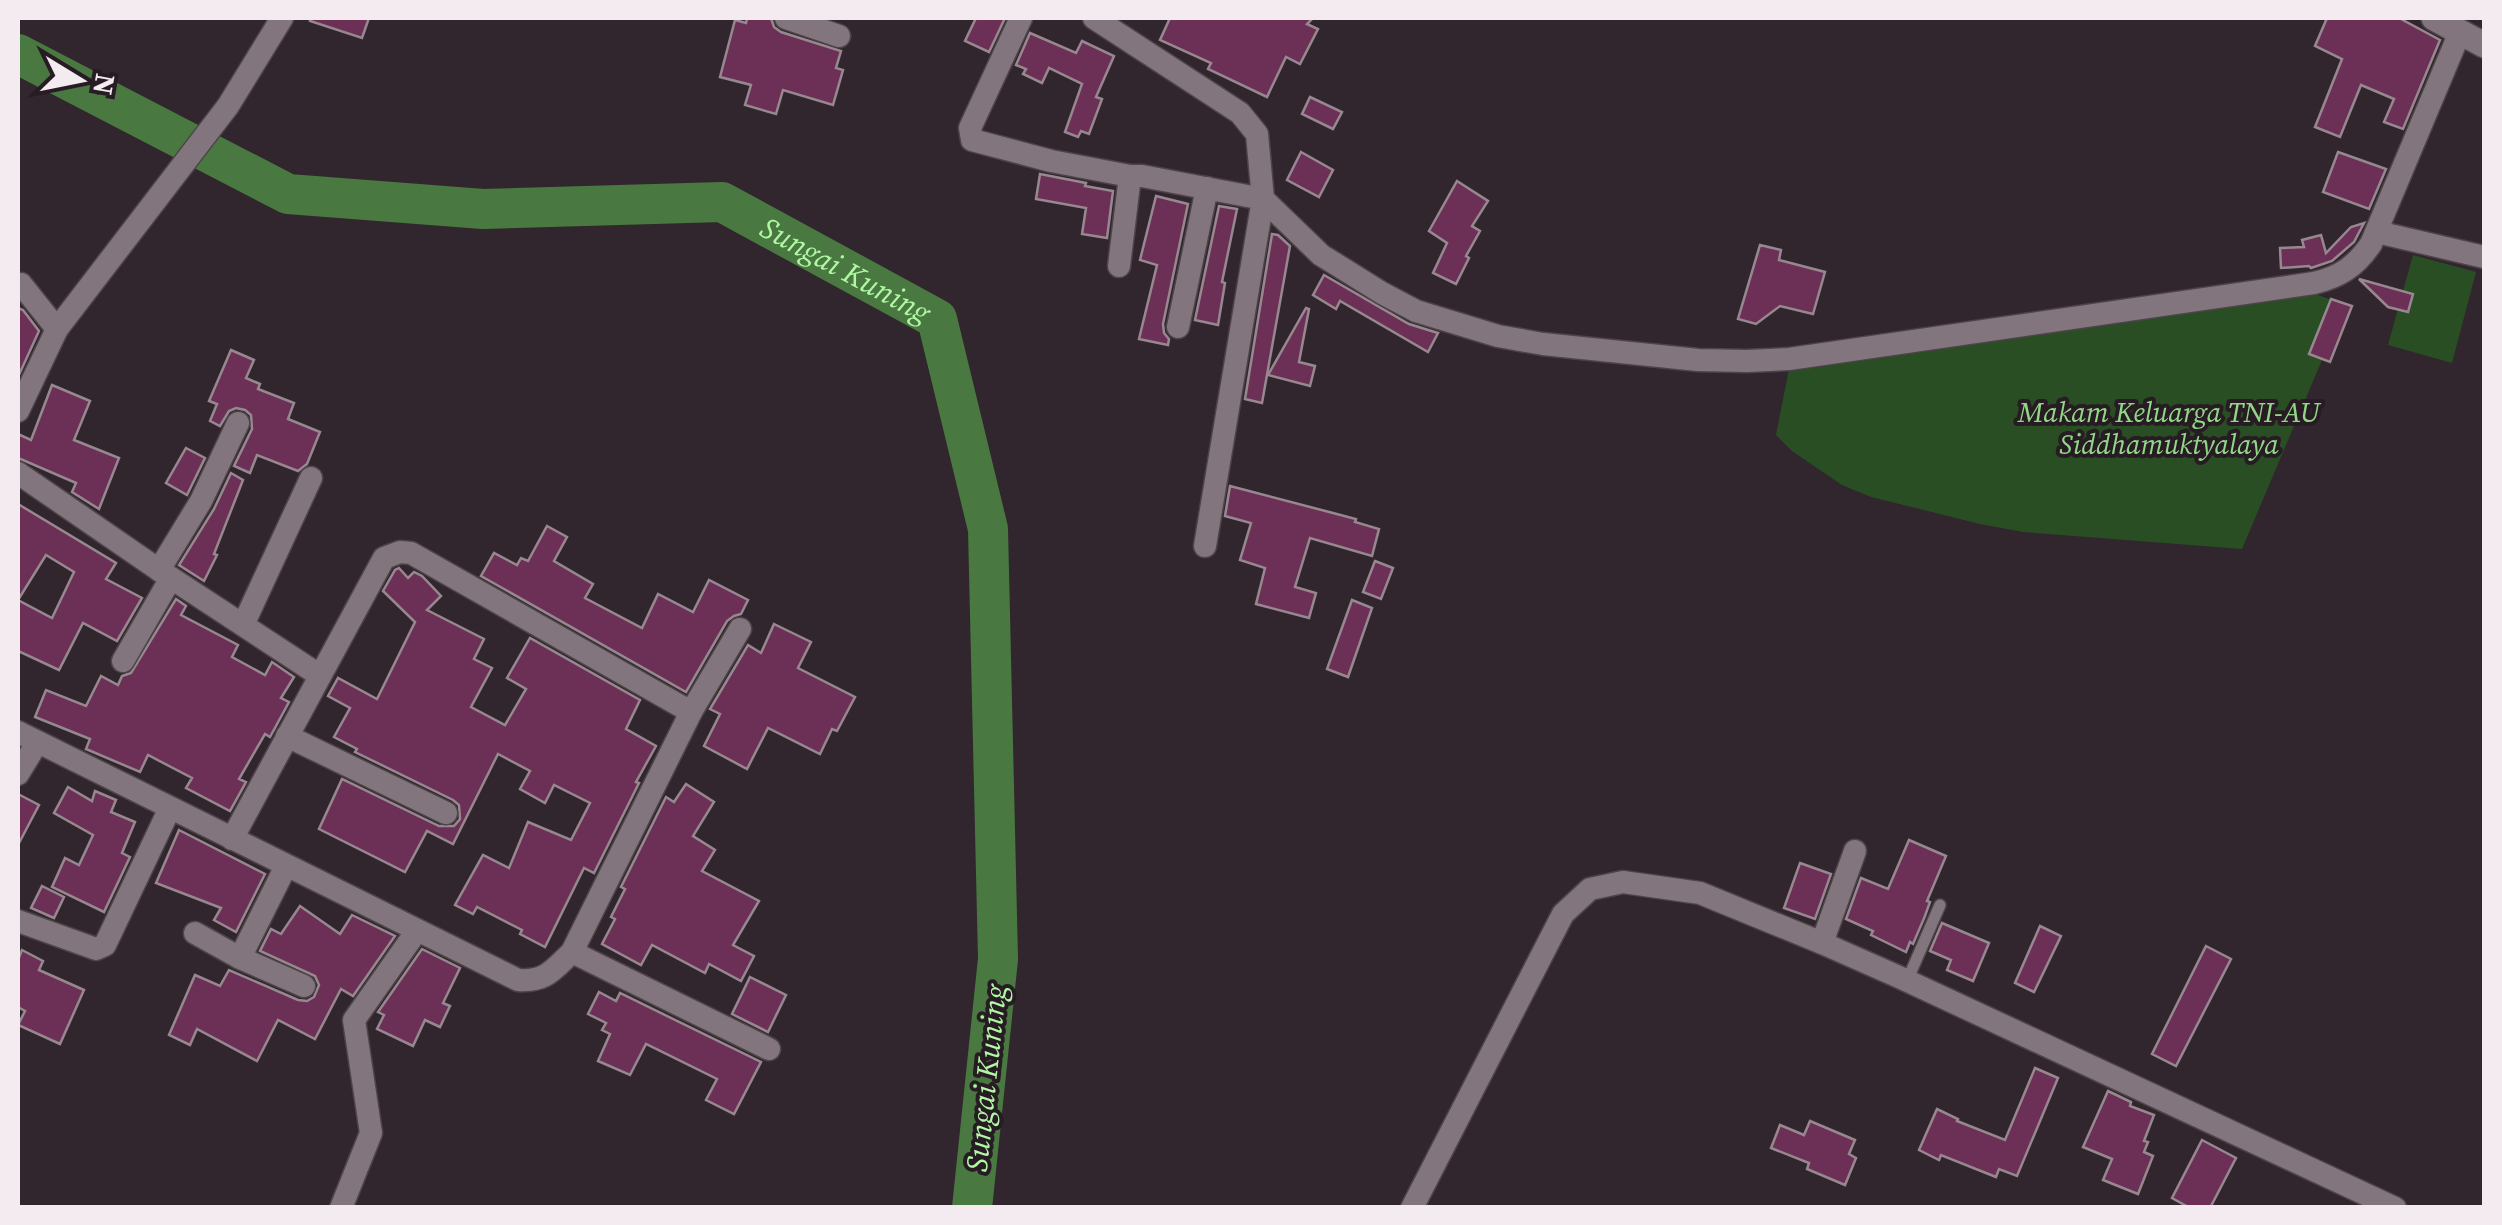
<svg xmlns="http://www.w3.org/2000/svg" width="2502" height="1225" font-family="'Source Serif 4',serif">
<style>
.green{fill:#294e23}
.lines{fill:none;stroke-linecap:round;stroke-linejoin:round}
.river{stroke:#497941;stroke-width:40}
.building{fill:#6c3057;stroke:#978890;stroke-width:2.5;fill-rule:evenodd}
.service-casing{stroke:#4d4449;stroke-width:14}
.minor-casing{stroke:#4d4449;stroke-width:25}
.tertiary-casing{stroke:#4d4449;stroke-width:28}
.service{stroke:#83757d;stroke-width:11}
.minor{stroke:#83757d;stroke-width:22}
.tertiary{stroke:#83757d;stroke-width:25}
.labels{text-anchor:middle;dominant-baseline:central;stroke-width:8;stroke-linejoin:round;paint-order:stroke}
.park-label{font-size:28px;font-style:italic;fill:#92d787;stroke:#271c23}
.water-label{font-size:30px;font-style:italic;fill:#b1f7a5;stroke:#271c23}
</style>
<rect width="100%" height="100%" fill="#31262d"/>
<!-- green -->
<g class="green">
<polygon points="2413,255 2476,272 2452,363 2388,345"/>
<polygon points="2312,293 2352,307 2330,362 2322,360 2242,549 2023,532 1980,524 1871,497 1842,485 1792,451 1776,435 1789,369"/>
</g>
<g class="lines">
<!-- river -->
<path class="river" id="s1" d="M18 54 288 194 483 209 722 202 937 319 988 529 998 959 972 1208"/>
</g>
<!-- building -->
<g class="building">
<polygon points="311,18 369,18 362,38 310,21"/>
<polygon points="747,18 771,18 774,27 781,32 841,51 836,68 843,70 833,105 783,90 776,114 745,105 751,85 720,77 735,20 746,23"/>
<polygon points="976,18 1005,18 989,52 965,41"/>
<polygon points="1170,18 1313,18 1307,24 1318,29 1300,64 1286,57 1267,97 1208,69 1211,63 1160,40"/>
<polygon points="2327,18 2399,18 2440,40 2403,129 2384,122 2394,99 2361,85 2340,137 2315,127 2342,59 2315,46"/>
<polygon points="1030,33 1076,53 1082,41 1114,56 1096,97 1102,99 1089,134 1081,131 1078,137 1065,132 1082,84 1049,68 1042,83 1023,74 1026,69 1016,65"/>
<polygon points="1310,97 1342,112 1333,129 1302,114"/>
<polygon points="1301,152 1333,170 1319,197 1287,180"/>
<polygon points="2338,152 2386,169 2369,209 2323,192"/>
<polygon points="1040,174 1086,183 1085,186 1113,191 1107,238 1082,234 1086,208 1036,199"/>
<polygon points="1457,181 1488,201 1472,226 1480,231 1466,256 1469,258 1456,284 1433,273 1447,243 1429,231"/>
<polygon points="1156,196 1188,204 1163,324 1164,333 1169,339 1168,345 1139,339 1157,265 1140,260"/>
<polygon points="1219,206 1237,209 1222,282 1225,283 1218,325 1195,320"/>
<polygon points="2364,223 2354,242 2332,261 2311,268 2309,266 2281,268 2280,248 2304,247 2302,240 2321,235 2326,253 2351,227"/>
<polygon points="1272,234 1278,235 1290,246 1262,403 1245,399"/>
<polygon points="1760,245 1781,250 1779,260 1825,272 1813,314 1780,306 1756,324 1738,319"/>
<polygon points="1324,275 1409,324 1438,333 1428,352 1340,301 1336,309 1313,295"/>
<polygon points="2359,279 2413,294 2408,312 2388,307"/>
<polygon points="2331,299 2352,306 2330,362 2309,354"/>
<polygon points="18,308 23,310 39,331 18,377"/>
<polygon points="1306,308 1309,309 1299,362 1315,366 1310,386 1268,375"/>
<polygon points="231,350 254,360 246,378 260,384 258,389 294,403 288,419 320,432 307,464 298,471 257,455 250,473 234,466 252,429 251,415 245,410 236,408 229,411 220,426 210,421 217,404 209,401"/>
<polygon points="52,385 90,401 74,440 119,458 99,509 72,492 76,483 18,458 18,434 31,440"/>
<polygon points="186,448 205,458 187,495 166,483"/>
<polygon points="231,473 243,480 214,554 217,555 204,581 179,565 214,509"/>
<polygon points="1230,486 1333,513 1356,519 1355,522 1379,529 1372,556 1310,538 1295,587 1316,593 1309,618 1256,604 1265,568 1240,560 1251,523 1225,516"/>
<path d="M18 504 116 563 106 579 142 598 117 641 83 623 59 670 18 651ZM46 555 74 572 52 618 18 600Z"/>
<polygon points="547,526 567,537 554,561 593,584 585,598 642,628 658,594 693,612 709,580 748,600 741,614 734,616 727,621 686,692 481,576 494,553 517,565 521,558 528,561"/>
<polygon points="1375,561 1393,568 1381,599 1363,592"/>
<polygon points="399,568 408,578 414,572 422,576 441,596 427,610 484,639 474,659 492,668 471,707 505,725 526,689 507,678 530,638 640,700 626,729 656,746 636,782 639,783 594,873 584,868 545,947 520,934 522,930 477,907 473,914 455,905 483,855 509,868 528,822 571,840 590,803 554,785 545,803 520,789 530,771 498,754 453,844 427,831 405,872 319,829 342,779 439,826 454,826 460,819 459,805 453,800 355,752 357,749 334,737 350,708 328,696 338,678 377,699 415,622 383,591 395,570"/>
<polygon points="176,599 186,606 181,615 238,645 232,657 265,675 272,662 294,677 281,698 289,702 270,737 265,734 239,779 246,782 230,811 186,788 192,778 148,755 140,772 86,749 90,739 35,717 46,690 86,706 101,676 118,685 122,676 131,673"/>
<polygon points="1352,600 1372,608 1348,677 1327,669"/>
<polygon points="774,624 811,642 798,668 855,697 837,731 832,729 820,754 768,728 747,769 704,746 720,714 710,709 748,645 761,653"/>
<polygon points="686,784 714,802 693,836 715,850 702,871 759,901 733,945 754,956 741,981 709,964 705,973 652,945 641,965 602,944 615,919 611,917 625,889 621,887 666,797 674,802"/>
<polygon points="68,787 92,801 95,791 116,800 111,812 135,822 122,853 130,857 104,912 52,887 65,858 79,865 93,835 54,813"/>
<polygon points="18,794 39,805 18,845"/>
<polygon points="179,830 265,874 236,932 214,920 221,908 156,883"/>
<polygon points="1909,840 1946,856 1927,901 1930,902 1925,916 1913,944 1910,942 1906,952 1871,935 1873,931 1846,919 1861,878 1888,889"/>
<polygon points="1800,863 1831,874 1815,919 1784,908"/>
<polygon points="42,886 64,897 54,918 31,908"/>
<polygon points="300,906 340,934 352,915 395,936 353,996 341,989 315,1039 278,1020 257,1061 197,1029 190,1045 169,1035 195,975 220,986 229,970 298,1000 307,1001 314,997 319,985 315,976 260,951 271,929 281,934"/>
<polygon points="1942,923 1989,943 1973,981 1947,970 1951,960 1930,951"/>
<polygon points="2040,926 2061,936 2034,992 2015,983"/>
<polygon points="2206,946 2231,959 2176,1066 2152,1054"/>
<polygon points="422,949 460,968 443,1003 450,1006 440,1027 425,1020 413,1046 377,1029 384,1015 378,1012"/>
<polygon points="22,950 43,961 39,970 84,990 60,1044 18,1025 25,1011 18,1007 18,960"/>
<polygon points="750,977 786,995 768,1032 732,1014"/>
<polygon points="599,992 616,1001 620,993 761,1062 734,1114 706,1100 717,1079 646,1044 630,1075 598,1061 610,1034 602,1030 606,1023 588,1014"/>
<polygon points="2035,1068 2058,1078 2017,1176 1999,1169 1996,1177 1941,1155 1939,1160 1919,1150 1937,1109 1958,1119 1957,1121 2005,1140"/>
<polygon points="2108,1091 2131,1102 2130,1106 2154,1115 2144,1141 2148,1142 2144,1152 2153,1156 2138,1194 2103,1180 2112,1159 2083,1147"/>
<polygon points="1810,1121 1855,1140 1849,1154 1856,1158 1845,1185 1807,1169 1809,1163 1771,1148 1780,1125 1804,1135"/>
<polygon points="2202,1140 2236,1158 2210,1208 2190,1208 2172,1198"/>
</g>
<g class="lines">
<!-- service casing -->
<g class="service-casing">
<polyline id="service" points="1907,981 1940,905"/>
</g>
<!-- minor casing -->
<g class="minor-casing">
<g id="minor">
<polyline points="786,18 839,36"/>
<polyline points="1021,18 970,128 972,140 1051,161 1130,176"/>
<polyline points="1094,18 1240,113 1257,134 1263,199 1205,546"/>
<polyline points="2377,232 2484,257"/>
<path d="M1119 266 1130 176H1142L1263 199 1321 255 1382 293 1416 311 1498 336 1543 344 1698 360 1747 361 1789 359 2314 283C2340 277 2356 266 2371 244L2460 32"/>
<polyline points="21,284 57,329"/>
<polyline points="1178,327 1207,188"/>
<polyline points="18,411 57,329 228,106 282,18"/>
<polyline points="18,473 159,570 319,675"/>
<polyline points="159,570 201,501 238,423"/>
<polyline points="243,625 311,478"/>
<polyline points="123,661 171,578"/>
<path d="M18 732 518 980C546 982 553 970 572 952L691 712 740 629"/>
<polyline points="287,736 446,813"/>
<polyline points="18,774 37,743"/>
<polyline points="232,839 384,558 400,552 411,553 691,712"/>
<polyline points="286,866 240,958 304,986"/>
<polyline points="18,921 96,949 105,945 170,808"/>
<polyline points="195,933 240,958"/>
<polyline points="1822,943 1855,851"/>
<polyline points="572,952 769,1049"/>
<polyline points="341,1208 371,1133 354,1020 416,932"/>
<polyline points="1412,1208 1563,914 1590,889 1623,882 1700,893 1822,943 1899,977 2395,1208"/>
</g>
</g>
<!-- tertiary casing -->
<g class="tertiary-casing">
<polyline id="tertiary" points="2434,18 2484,45"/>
</g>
<!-- service -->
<use href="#service" class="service"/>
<!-- minor -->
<use href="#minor" class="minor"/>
<!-- tertiary -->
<use href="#tertiary" class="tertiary"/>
</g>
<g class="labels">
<!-- park labels -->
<g class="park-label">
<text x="2169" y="412">Makam Keluarga TNI-AU<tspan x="2169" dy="32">Siddhamuktyalaya</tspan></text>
</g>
<!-- water labels -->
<g class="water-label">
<text stroke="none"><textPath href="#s1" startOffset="880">Sungai Kuning</textPath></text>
<text transform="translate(986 1078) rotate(-84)">Sungai Kuning</text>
</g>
</g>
<!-- border -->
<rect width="2502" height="1225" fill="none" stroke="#f3ebef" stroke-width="40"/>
<!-- north arrow -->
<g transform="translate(80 80) rotate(100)" stroke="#271c23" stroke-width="8" paint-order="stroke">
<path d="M0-8L18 38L0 25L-18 38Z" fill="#f3ebef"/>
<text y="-15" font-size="28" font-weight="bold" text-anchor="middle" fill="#f3ebef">N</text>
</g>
</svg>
